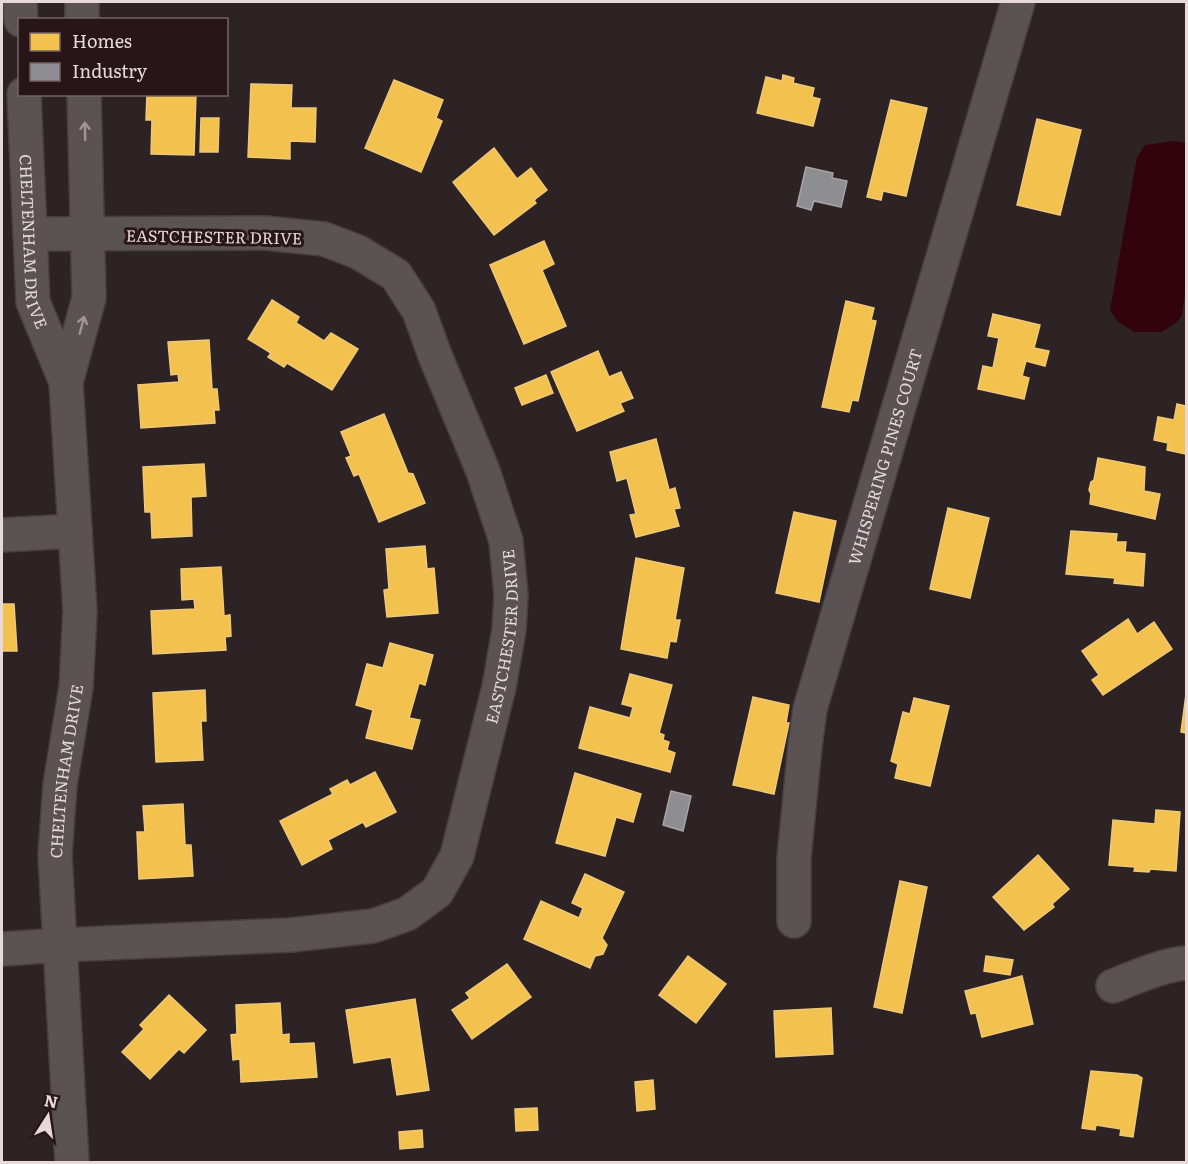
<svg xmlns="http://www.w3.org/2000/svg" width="1188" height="1164" font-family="Literata,serif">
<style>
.water{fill:#32030c}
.homes{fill:#f2c14e;stroke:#efc878;stroke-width:1.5}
.industry{fill:#8d8d92;stroke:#a8a4a8;stroke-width:1.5}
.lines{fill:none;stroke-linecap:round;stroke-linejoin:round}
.minor-casing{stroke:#473e3f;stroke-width:36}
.minor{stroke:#5b5253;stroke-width:33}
.oneway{stroke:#a19696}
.labels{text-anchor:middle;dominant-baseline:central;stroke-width:6;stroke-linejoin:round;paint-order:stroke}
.street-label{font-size:16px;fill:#e7d9da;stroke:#281517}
</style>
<rect width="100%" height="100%" fill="#2e2324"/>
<!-- water -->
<polygon class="water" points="1175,141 1186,143 1186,286 1182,315 1176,323 1161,332 1134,332 1117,321 1110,310 1137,157 1145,145"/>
<!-- homes -->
<g class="homes">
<polygon points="783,75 794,78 793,83 814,88 812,97 820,99 813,126 757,113 766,77 782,81"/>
<polygon points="394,80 443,100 436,118 442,121 421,172 365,148"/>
<polygon points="251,84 292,85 291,108 316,108 315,142 290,141 290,159 248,157"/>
<polygon points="147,94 196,94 194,155 151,154 152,120 146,120"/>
<polygon points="891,100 927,108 906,196 883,191 881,200 867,197"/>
<polygon points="201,118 219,118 218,152 200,152"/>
<polygon points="1037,119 1081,130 1060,215 1017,205"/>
<polygon points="494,148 517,179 531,168 547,190 534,200 536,203 494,235 453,182"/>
<polygon points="544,241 554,264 542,270 566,326 524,344 490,265"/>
<polygon points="272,300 299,317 296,323 324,341 331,333 358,349 332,390 287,363 284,367 268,357 271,353 248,339"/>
<polygon points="846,301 874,308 871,320 876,321 858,401 852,400 849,412 822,407"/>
<polygon points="993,314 1040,325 1034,348 1049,351 1045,366 1026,361 1022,376 1029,378 1024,399 978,389 983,366 993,368 999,338 988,336"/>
<polygon points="209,340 212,389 217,389 219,410 214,410 215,423 141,428 138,385 179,382 178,374 171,375 168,342"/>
<polygon points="598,351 609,377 621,372 633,398 620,403 624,411 577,431 551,372"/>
<polygon points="546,375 553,393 522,405 515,388"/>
<polygon points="1177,404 1186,406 1186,454 1167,450 1168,443 1154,440 1158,417 1174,420"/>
<polygon points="384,414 408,473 413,474 425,503 379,522 359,474 354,476 346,458 351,456 341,432"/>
<polygon points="656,439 669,490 675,488 680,508 674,509 679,526 636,537 630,515 636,514 627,478 617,481 610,452"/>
<polygon points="1098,458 1145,467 1144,491 1160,494 1155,519 1090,504 1091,494 1089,490 1091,482 1094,480"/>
<polygon points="204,464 206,496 191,497 192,536 152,538 151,512 145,512 143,467"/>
<polygon points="948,508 989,518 970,598 930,589"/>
<polygon points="794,512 836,521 819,602 776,593"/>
<polygon points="1071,531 1117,534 1116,542 1126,542 1125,552 1145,554 1143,586 1114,583 1115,578 1066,574"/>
<polygon points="425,546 427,569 434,568 438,613 387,617 384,590 389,589 386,549"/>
<polygon points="636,558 684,568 675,620 680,620 676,642 670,641 667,658 621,649"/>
<polygon points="221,567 224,616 230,615 231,636 225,637 226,650 153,654 151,611 195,609 194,599 182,600 181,569"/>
<polygon points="2,604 14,604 17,651 2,651"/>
<polygon points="1128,619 1137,634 1154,622 1172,649 1103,695 1092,680 1099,675 1082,651"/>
<polygon points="390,643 433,655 425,685 419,683 409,718 420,720 412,749 366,738 373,710 356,705 367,664 383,668"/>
<polygon points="630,674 672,685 659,733 664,735 663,740 669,742 667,750 675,753 670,772 579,748 590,707 630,718 633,707 622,704"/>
<polygon points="205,690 206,721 201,721 203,760 156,762 153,693"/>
<polygon points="1186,694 1186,733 1181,732"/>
<polygon points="753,697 789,705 786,723 789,723 774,794 733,785"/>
<polygon points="914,698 949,706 930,786 895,778 898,764 891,761 903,712 910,714"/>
<polygon points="375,772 396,812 366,827 363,822 328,840 332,849 302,865 280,821 333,794 330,789 347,780 350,785"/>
<polygon points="575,773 641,794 633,822 616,817 605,856 556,843"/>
<polygon points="183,804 185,845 191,845 193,876 139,879 137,832 145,832 143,806"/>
<polygon points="1156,810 1180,812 1176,871 1150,869 1149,872 1134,871 1135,867 1109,865 1113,820 1155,824"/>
<polygon points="1038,855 1069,889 1052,904 1054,907 1024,930 993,897"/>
<polygon points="585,874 624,892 602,938 607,945 603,954 595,956 590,968 524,939 541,901 579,918 583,908 572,903"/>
<polygon points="900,881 927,887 902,1013 874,1007"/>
<polygon points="688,956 726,984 696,1023 659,995"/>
<polygon points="986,956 1013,960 1010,975 984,971"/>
<polygon points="507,964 531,997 472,1039 452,1010 470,998 466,993"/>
<polygon points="1022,976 1033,1024 982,1037 976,1013 971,1014 965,991"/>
<polygon points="169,995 206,1030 184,1053 179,1049 150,1079 122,1052 144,1029 140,1025"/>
<polygon points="415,999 429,1090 397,1095 391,1057 354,1063 346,1010"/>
<polygon points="280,1003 282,1035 289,1034 289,1044 314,1043 317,1077 241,1082 240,1059 233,1060 231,1035 237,1034 236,1005"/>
<polygon points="831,1008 833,1054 776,1057 774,1011"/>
<polygon points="1091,1071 1137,1075 1142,1078 1133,1137 1120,1135 1121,1129 1096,1125 1095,1130 1082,1128"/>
<polygon points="653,1080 655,1109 637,1111 635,1082"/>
<polygon points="537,1108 538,1130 516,1131 515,1109"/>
<polygon points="422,1130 423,1147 400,1149 399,1132"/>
</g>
<!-- industry -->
<g class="industry">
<polygon points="806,167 833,173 832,178 847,181 841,207 814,201 811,210 797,206"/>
<polygon points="671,791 691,796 683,831 663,825"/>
</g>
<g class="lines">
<!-- minor casing -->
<g class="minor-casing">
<g id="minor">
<polyline points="20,2 21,20"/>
<polyline points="82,2 82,20"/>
<path id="s1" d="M24 94 33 302 66 382"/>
<polyline points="2,535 75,531"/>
<path id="s2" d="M794 921V858L805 746 810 709 1018 2"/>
<path id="s3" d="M2 949 61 945 291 935 373 926 407 914 437 892 457 856 499 687 509 630 511 595 506 541 483 471 434 353 419 311 396 275 358 252 324 239 265 233 30 234"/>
<path d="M1113 986C1136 977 1162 965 1186 963"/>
<path id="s4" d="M72 1162 55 855 60 785 76 687 80 612 66 382 89 298 84 94"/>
</g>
</g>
<!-- minor -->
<use href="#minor" class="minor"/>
</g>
<!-- one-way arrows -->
<defs><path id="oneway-shaft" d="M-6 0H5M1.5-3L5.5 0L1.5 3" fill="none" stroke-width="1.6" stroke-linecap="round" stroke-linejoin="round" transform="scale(1.5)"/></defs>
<g class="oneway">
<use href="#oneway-shaft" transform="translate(85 131) rotate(-91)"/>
<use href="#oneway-shaft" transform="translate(82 325) rotate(-75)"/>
</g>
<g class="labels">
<!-- street labels -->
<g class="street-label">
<text transform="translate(214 236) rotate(1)">EASTCHESTER DRIVE</text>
<text stroke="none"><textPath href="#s1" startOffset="148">CHELTENHAM DRIVE</textPath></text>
<text stroke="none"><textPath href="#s2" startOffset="476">WHISPERING PINES COURT</textPath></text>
<text stroke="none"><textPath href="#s3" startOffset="711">EASTCHESTER DRIVE</textPath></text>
<text stroke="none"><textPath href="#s4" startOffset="392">CHELTENHAM DRIVE</textPath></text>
</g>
</g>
<!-- border -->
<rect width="1188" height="1164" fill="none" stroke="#e7d9da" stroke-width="6"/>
<!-- legend -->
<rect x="18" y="18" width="210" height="78" fill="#281517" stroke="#746365" stroke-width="1.5"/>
<rect x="30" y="33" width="30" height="18" fill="#f2c14e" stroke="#746365" stroke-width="1.5"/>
<text x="72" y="48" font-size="18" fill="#e7d9da">Homes</text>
<rect x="30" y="63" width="30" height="18" fill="#8d8d92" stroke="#746365" stroke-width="1.5"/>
<text x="72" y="78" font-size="18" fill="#e7d9da">Industry</text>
<!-- north arrow -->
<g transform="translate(48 1116) rotate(12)" stroke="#281517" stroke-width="4.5" paint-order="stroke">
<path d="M0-4.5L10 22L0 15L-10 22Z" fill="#e7d9da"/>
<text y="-9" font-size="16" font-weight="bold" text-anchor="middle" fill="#e7d9da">N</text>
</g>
</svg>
